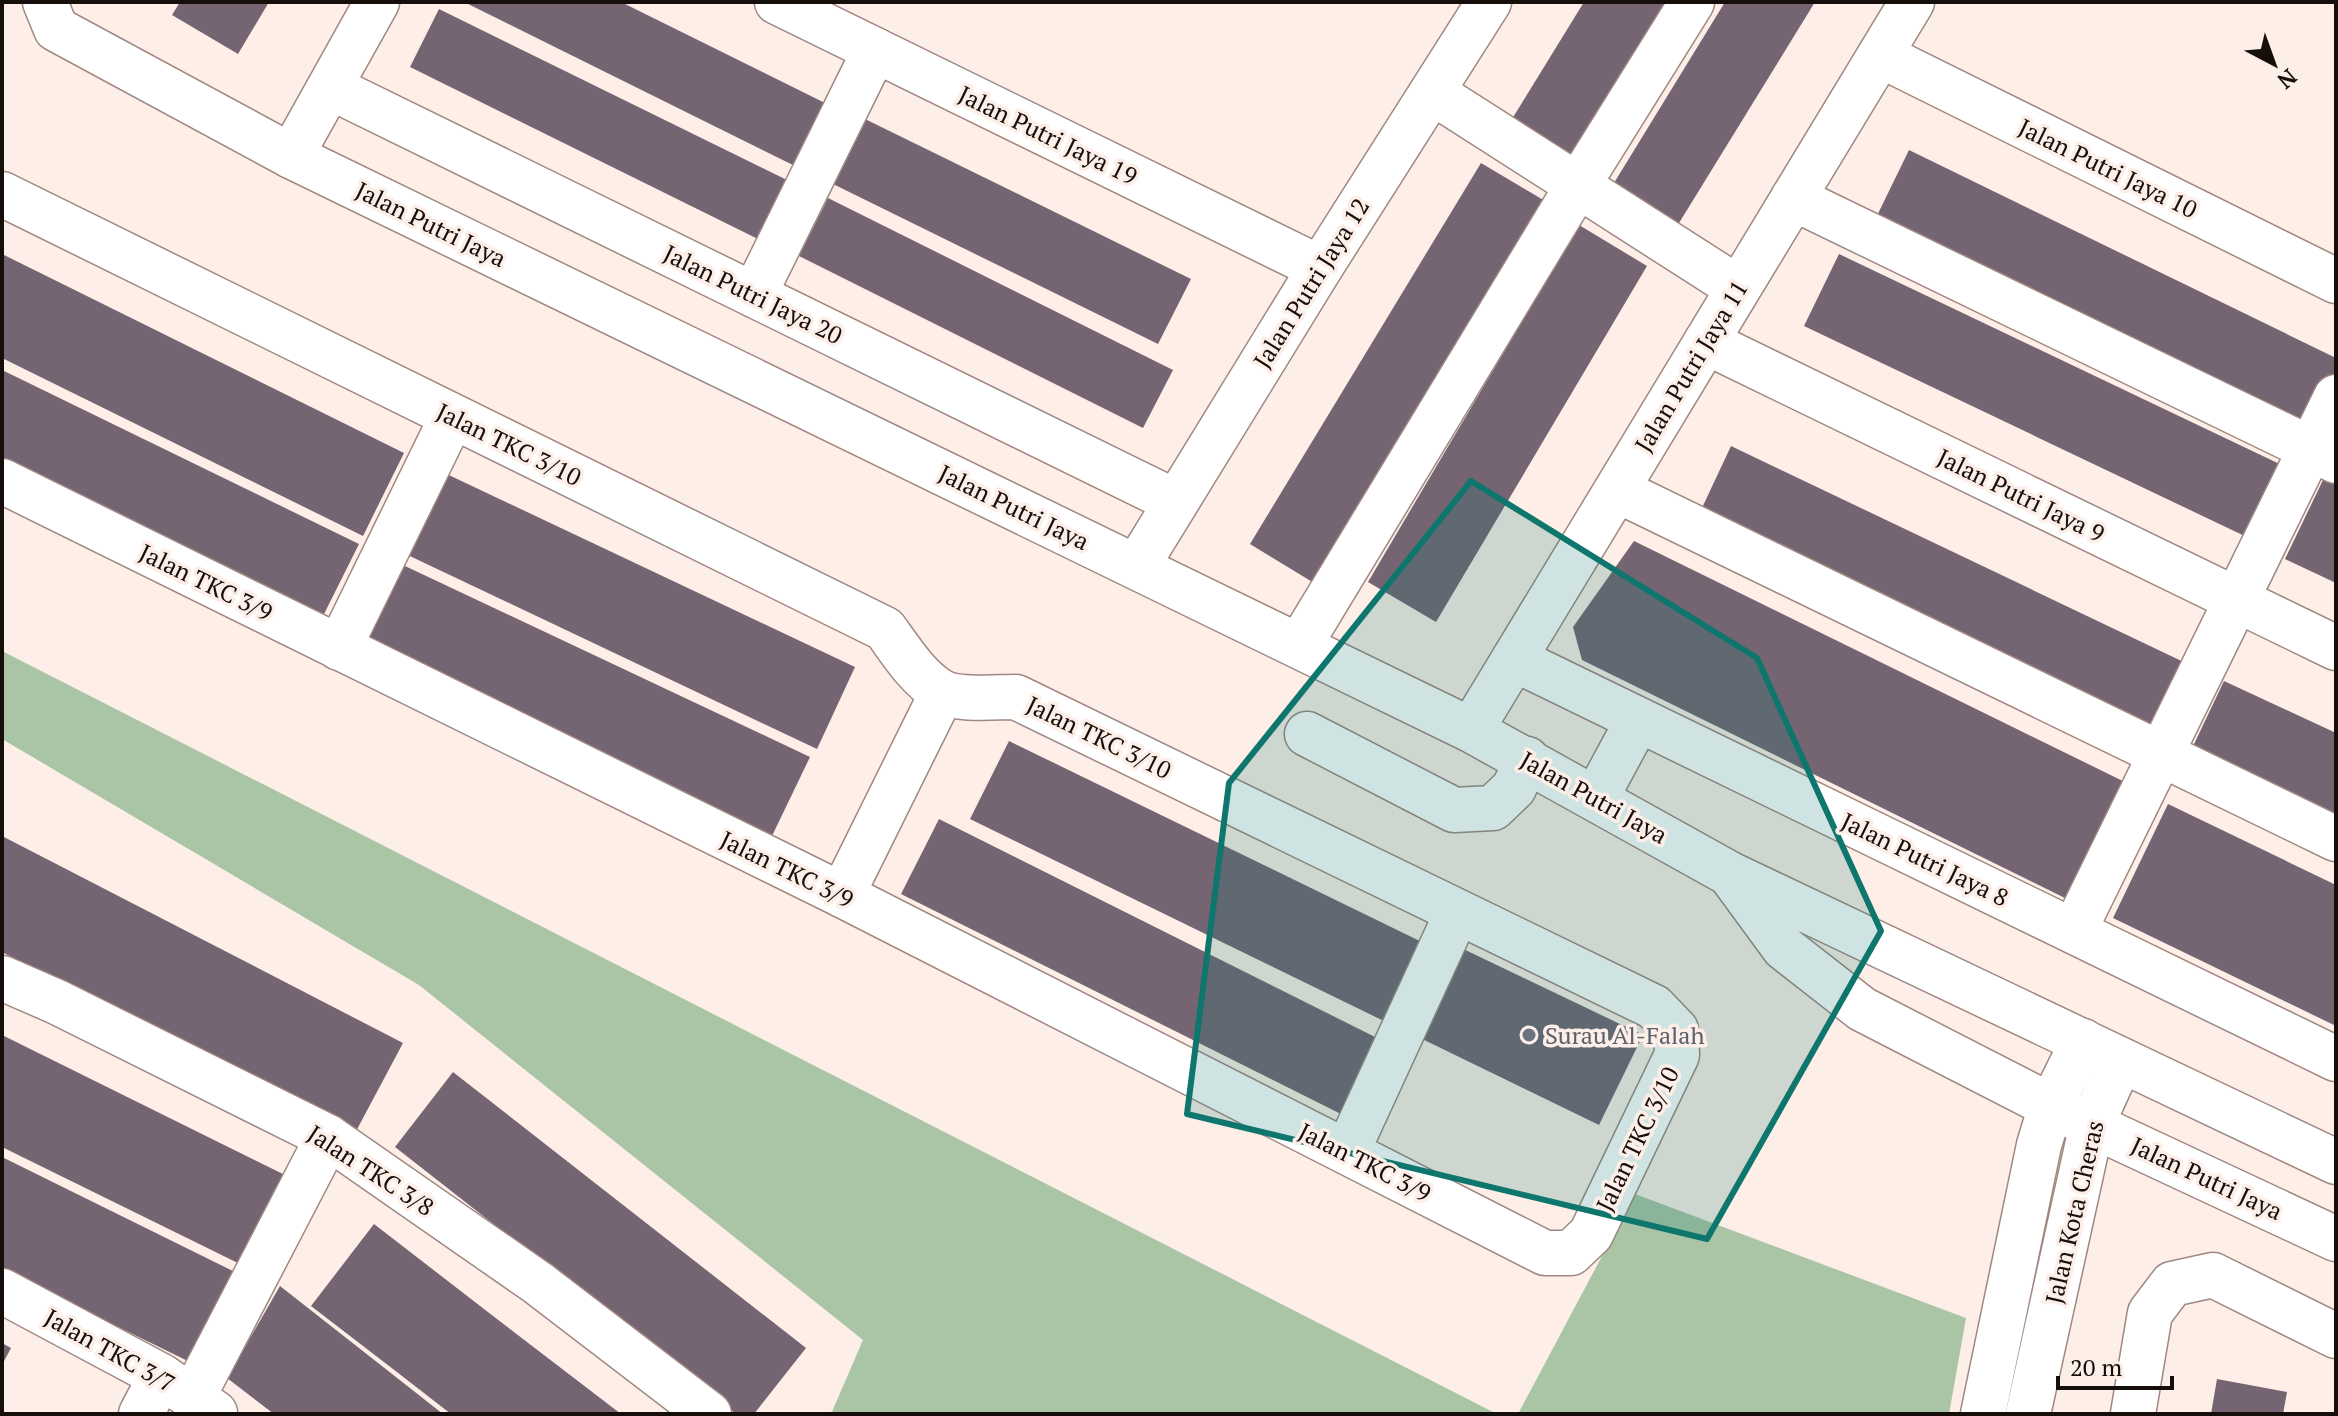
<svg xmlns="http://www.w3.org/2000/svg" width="2338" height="1416" font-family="'PT Serif',serif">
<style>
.forest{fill:#a9c5a5}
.building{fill:#756472}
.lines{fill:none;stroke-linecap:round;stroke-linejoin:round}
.minor-casing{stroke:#9f8880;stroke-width:47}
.minor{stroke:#fff;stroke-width:44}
.marked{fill:#0f766e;fill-opacity:0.2;stroke:#0f766e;stroke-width:6;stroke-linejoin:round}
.worship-dot{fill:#6b7280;stroke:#fdeee8;stroke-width:3}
.labels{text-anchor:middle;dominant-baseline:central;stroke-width:7;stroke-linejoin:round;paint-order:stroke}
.street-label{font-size:24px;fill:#160e0b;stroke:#fdeee8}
.worship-label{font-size:24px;fill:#5b616d;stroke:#fdeee8;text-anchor:start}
</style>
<rect width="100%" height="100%" fill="#fdeee8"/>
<!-- forest -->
<g class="forest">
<polygon points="2,651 1497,1414 831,1414 863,1340 419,985 2,739"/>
<polygon points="1635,1194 1966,1318 1949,1414 1518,1414"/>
</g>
<!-- building -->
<g class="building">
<polygon points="180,2 269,2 238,54 172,15"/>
<polygon points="464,2 621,2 835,108 803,170"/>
<polygon points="1584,2 1678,2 1573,173 1504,132"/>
<polygon points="1725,2 1815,2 1671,236 1606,196"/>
<polygon points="439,9 795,184 766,243 410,67"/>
<polygon points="865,119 1191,279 1158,344 833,184"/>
<polygon points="1909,150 2336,358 2336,370 2303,438 1871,228"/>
<polygon points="1481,163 1550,204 1319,586 1250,544"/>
<polygon points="828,198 1173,370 1143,428 799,256"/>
<polygon points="1579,225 1647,266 1436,622 1368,582"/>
<polygon points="2,254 404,453 363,536 2,358"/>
<polygon points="1839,254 2288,468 2253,540 1804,326"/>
<polygon points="2,370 359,544 321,620 2,465"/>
<polygon points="1731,446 2192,666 2154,744 1694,525"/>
<polygon points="434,468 855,667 817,749 395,549"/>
<polygon points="2324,478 2336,484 2336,583 2285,559"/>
<polygon points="1634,541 2135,787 2077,904 1582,660 1573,627"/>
<polygon points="388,558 810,757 771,838 350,639"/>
<polygon points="2224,681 2336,733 2336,832 2186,761"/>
<polygon points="1009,741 1428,945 1390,1024 970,819"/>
<polygon points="2168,804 2336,885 2336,1026 2113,918"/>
<polygon points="939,819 1383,1041 1345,1116 901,894"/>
<polygon points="2,836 403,1043 354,1135 2,952"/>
<polygon points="1459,947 1643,1035 1599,1125 1416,1036"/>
<polygon points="2,1035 293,1179 248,1268 2,1147"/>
<polygon points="453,1072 806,1348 754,1414 736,1414 395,1147"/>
<polygon points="2,1157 243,1276 198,1366 2,1270"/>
<polygon points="374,1224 484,1309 621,1414 451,1414 393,1369 311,1306"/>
<polygon points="280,1286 443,1414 274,1414 227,1378"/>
<polygon points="2,1343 11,1348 2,1365"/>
<polygon points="2217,1379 2287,1392 2283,1414 2211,1414"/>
</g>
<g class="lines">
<!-- minor casing -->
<g class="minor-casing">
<g id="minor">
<polyline points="45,2 56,29 291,156 1471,730 1730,874 2336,1162"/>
<polyline points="777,2 1320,268"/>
<polyline points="1880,55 2336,281"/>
<polyline points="330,87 1176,502"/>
<polyline points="1432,92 1738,288"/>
<polyline points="291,156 377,2"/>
<path d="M2 194 885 629C901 651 917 677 940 691 957 701 996 697 1016 697L1654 1007 1676 1030 1677 1055 1591 1234 1571 1253H1545L842 895 2 481"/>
<polyline points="1793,198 2336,461"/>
<polyline points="754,295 875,50"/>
<polyline points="1706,342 2336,648"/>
<polyline points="1617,490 2336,839"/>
<polyline points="1137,566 1320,268 1489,2"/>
<polyline points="1299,646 1578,185 1692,2"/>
<polyline points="339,648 452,417"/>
<polyline points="1514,659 2336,1059"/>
<polyline points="1471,730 1912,2"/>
<polyline points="1307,734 1454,810 1493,808 1514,788 1527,759"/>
<polyline points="1596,798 1638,720"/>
<polyline points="1732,877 1784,948 1862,1009 2051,1106 2336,1239"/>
<polyline points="842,895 942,693"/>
<polyline points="2074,931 2336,397"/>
<polyline points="2,978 57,1002 328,1137 538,1283 709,1414"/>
<polyline points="1347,1152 1457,913"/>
<polyline points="2,1291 161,1376 215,1413"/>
<polyline points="193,1397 328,1137"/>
<polyline points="141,1414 161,1376"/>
<polyline points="1983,1414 2039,1145 2051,1106 2083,1041"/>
<polyline points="2028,1414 2092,1124 2121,1060"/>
<polyline points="2133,1414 2150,1313 2172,1284 2213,1275 2336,1336"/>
</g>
</g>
<!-- minor -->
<use href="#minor" class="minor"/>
</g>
<!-- marked area -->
<path class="marked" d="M1471 481 1757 658 1881 931 1707 1239 1187 1114 1229 783Z"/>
<!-- markers -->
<circle class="worship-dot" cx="1529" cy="1035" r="8"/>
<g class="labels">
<!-- street labels -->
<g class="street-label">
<text transform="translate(1048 135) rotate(26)">Jalan Putri Jaya 19</text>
<text transform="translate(2108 168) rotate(26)">Jalan Putri Jaya 10</text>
<text transform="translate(431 224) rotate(26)">Jalan Putri Jaya</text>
<text transform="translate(1311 283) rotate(-58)">Jalan Putri Jaya 12</text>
<text transform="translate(753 294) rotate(26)">Jalan Putri Jaya 20</text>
<text transform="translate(1691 366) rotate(-59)">Jalan Putri Jaya 11</text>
<text transform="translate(509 444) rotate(26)">Jalan TKC 3/10</text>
<text transform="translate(2021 495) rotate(26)">Jalan Putri Jaya 9</text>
<text transform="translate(1014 507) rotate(26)">Jalan Putri Jaya</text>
<text transform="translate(206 582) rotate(26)">Jalan TKC 3/9</text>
<text transform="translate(1099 737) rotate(26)">Jalan TKC 3/10</text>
<text transform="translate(1594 797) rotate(29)">Jalan Putri Jaya</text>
<text transform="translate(1925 859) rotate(26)">Jalan Putri Jaya 8</text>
<text transform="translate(787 869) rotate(26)">Jalan TKC 3/9</text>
<text transform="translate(1637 1139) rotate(-64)">Jalan TKC 3/10</text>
<text transform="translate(1365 1162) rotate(27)">Jalan TKC 3/9</text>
<text transform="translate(371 1170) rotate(33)">Jalan TKC 3/8</text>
<text transform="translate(2207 1178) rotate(25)">Jalan Putri Jaya</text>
<text transform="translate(2074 1212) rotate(-77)">Jalan Kota Cheras</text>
<text transform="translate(110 1350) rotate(29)">Jalan TKC 3/7</text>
</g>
<!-- worship labels -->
<g class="worship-label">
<text x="1545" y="1035">Surau Al-Falah</text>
</g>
</g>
<!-- border -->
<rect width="2338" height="1416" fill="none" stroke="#160e0b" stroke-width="8"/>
<!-- north arrow -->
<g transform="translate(2274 64) rotate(139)" stroke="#fdeee8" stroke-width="6" paint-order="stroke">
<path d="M0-6L14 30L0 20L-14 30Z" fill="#160e0b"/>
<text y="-12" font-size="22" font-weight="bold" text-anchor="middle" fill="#160e0b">N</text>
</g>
<!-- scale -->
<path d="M2058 1376v12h114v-12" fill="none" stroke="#160e0b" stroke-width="4"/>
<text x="2070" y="1376" font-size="24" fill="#160e0b" stroke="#fdeee8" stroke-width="6" paint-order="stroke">20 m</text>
</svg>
